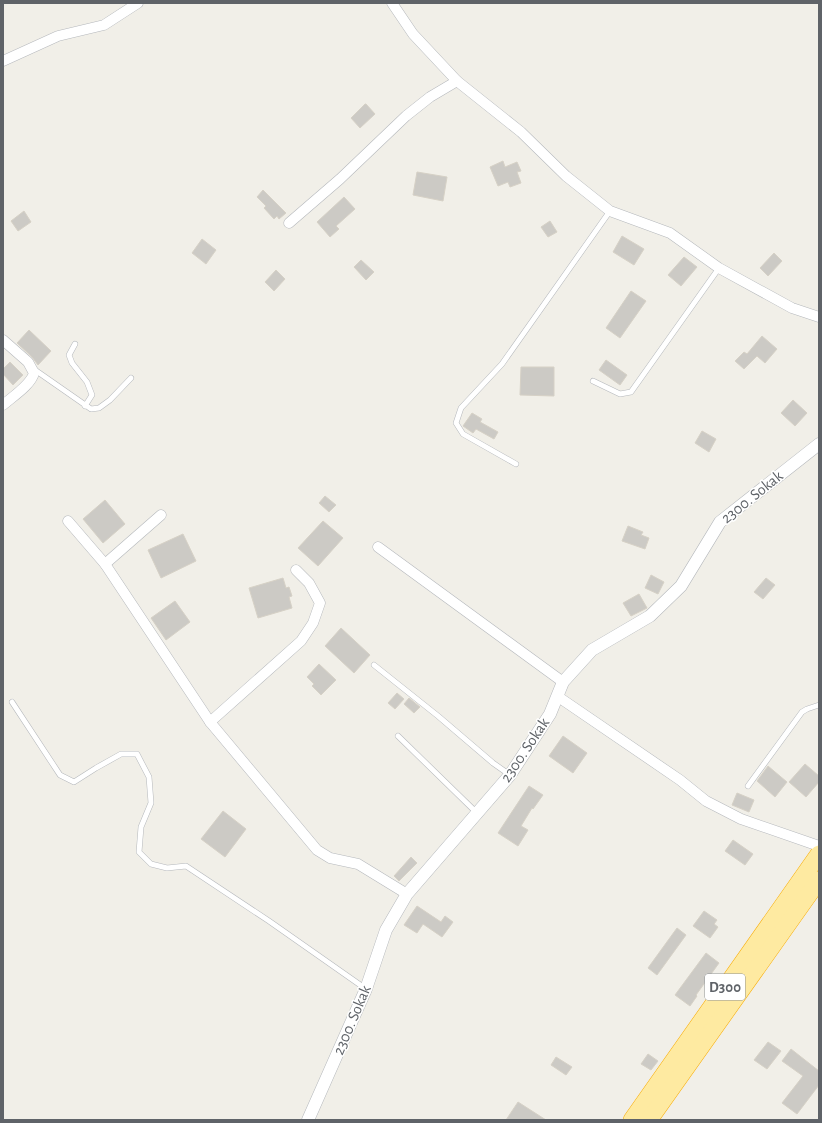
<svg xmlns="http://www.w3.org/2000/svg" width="822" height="1123" font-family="'Alegreya Sans',sans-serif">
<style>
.building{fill:#cccac5;stroke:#d6d1c6}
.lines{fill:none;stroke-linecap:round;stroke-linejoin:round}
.service-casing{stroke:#b5b8bc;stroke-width:6}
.minor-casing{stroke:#b5b8bc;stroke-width:11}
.tertiary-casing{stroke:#b5b8bc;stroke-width:13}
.trunk-casing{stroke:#f9ab00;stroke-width:18}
.service{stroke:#fff;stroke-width:5}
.minor{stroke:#fff;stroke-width:10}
.tertiary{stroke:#fff;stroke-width:12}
.trunk{stroke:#feeaa1;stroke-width:17}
.labels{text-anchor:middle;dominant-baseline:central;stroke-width:3;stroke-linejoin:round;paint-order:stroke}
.shield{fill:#fff;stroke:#8f9295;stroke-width:1}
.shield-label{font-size:15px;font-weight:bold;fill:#5f6368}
.street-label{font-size:16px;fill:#5f6368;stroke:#fff}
</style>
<rect width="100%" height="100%" fill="#f1efe8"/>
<!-- building -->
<g class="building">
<polygon points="365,104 366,104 375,114 360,128 351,118"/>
<polygon points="503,161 505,167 517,162 521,171 517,172 521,183 510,187 508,182 498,186 490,167"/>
<polygon points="417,172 447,177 443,201 413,195"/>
<polygon points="263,190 286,213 279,219 277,216 274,219 264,208 266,206 257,197"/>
<polygon points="344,197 355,209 336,226 339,229 330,237 317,222"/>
<polygon points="24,211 31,222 18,231 11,221"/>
<polygon points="550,221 557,232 548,237 541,227"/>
<polygon points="622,236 644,249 634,265 613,252"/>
<polygon points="202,239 216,250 206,264 192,253"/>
<polygon points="774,253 782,261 768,276 760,268"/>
<polygon points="684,257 697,267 681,286 668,275"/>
<polygon points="361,260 374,272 366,280 354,267"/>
<polygon points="276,270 285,279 274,291 265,282"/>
<polygon points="631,291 646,301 620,338 606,328"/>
<polygon points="29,330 51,351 38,365 32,357 17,343"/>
<polygon points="762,336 777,349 765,363 757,356 744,369 735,361 744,352 747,354"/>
<polygon points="606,360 627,375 620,385 599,370"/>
<polygon points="10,362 23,375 13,385 3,374 3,369"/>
<polygon points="521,367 554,367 554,396 520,395"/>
<polygon points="793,400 807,413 795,426 781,413"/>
<polygon points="472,413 482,419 480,422 498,432 494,439 476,429 473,433 463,426"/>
<polygon points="702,431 716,439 709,452 695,443"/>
<polygon points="325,496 336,505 329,512 319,503"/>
<polygon points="105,500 125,524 103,543 83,519"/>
<polygon points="323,521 343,538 318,566 298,548"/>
<polygon points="628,526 643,532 641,535 649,538 645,549 622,541"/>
<polygon points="183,534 196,561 161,578 148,550"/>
<polygon points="651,575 664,582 658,594 645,588"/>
<polygon points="283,578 286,588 289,587 292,596 289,597 292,608 258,618 249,588"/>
<polygon points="766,578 775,585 763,599 754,592"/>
<polygon points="639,594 647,608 631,616 623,603"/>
<polygon points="175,601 190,622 166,640 151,618"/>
<polygon points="341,628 370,655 354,673 325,646"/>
<polygon points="319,664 336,680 321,695 312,686 314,684 307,677"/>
<polygon points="397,693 404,699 395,709 388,703"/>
<polygon points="409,698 420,707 414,713 404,704"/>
<polygon points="563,736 587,753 573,773 549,756"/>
<polygon points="805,764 819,776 819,782 806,797 789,782"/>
<polygon points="768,766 787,782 775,797 757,781"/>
<polygon points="529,786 543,795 533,809 532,808 521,826 528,830 518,846 498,833"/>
<polygon points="737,793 754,800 749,812 732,805"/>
<polygon points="223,811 246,829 225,857 201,839"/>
<polygon points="733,840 753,854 745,865 725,851"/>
<polygon points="411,857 417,863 399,881 394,876"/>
<polygon points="417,906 441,922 445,916 453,922 442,937 423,924 417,933 404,925"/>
<polygon points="704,911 717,920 714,924 718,927 710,938 693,926"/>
<polygon points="677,928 686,935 657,975 648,968"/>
<polygon points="706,953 719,963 696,995 697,996 690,1006 675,995"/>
<polygon points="768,1042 781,1051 767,1069 754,1060"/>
<polygon points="791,1049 819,1071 819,1085 797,1114 782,1103 803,1076 782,1061"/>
<polygon points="648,1054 658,1061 651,1070 641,1064"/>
<polygon points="556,1057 572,1067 566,1075 551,1065"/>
<polygon points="518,1102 546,1120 506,1120"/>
</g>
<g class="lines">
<!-- service casing -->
<g class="service-casing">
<g id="service">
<polyline points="75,344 69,355 72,363 87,382 92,395 85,406"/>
<polyline points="35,370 91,409 99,408 110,400 131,378"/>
<polyline points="593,381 620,394 631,392 719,268"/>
<polyline points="516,464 463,434 456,423 461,408 502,364 610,211"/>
<polyline points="374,665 438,716 493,763 510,775"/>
<polyline points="12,702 60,775 74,782 96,768 121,754 137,754 149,777 151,803 141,827 139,852 151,864 167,868 186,866 269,921 366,989"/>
<polyline points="398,736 477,813"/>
<polyline points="748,786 802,712 807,709 819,705"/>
</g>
</g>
<!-- minor casing -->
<g class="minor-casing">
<g id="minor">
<polyline points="392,3 413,34 457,81 521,132 566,176 610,211 670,233 719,268 792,308 819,317"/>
<polyline points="3,61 58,36 104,25 138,3"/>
<polyline points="289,223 340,179 406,116 430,97 457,81"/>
<path d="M3 340 28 362 34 373C31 385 12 397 3 405"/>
<polyline points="68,521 105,564 210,722 317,850 330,858 358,864 407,894"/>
<polyline points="378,547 563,682"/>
<polyline points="105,564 161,515"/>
<polyline points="557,696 680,780 706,801 741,819 819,846"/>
<polyline points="210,722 301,641 313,623 320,603 309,583 296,570"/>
</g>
</g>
<!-- tertiary casing -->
<g class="tertiary-casing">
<polyline id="tertiary" points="308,1120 366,989 386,930 407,894 510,775 550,714 563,682 592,650 650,616 681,586 720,522 819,444"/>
</g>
<!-- trunk casing -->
<g class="trunk-casing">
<g id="trunk">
<polyline points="632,1120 819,854"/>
<polyline points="649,1120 819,880"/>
</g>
</g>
<!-- service -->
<use href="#service" class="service"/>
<!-- minor -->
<use href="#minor" class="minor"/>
<!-- tertiary -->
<use href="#tertiary" class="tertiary"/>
<!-- trunk -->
<use href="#trunk" class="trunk"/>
</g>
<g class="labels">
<!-- shield labels -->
<rect class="shield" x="705" y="974" width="40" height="26" rx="3"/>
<g class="shield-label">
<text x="725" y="987">D300</text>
</g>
<!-- street labels -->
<g class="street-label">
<text transform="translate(752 497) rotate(-39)">2300. Sokak</text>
<text transform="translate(525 750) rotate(-56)">2300. Sokak</text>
<text transform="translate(352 1020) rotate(-67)">2300. Sokak</text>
</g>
</g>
<!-- border -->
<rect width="822" height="1123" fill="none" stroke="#5f6368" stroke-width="8"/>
</svg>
